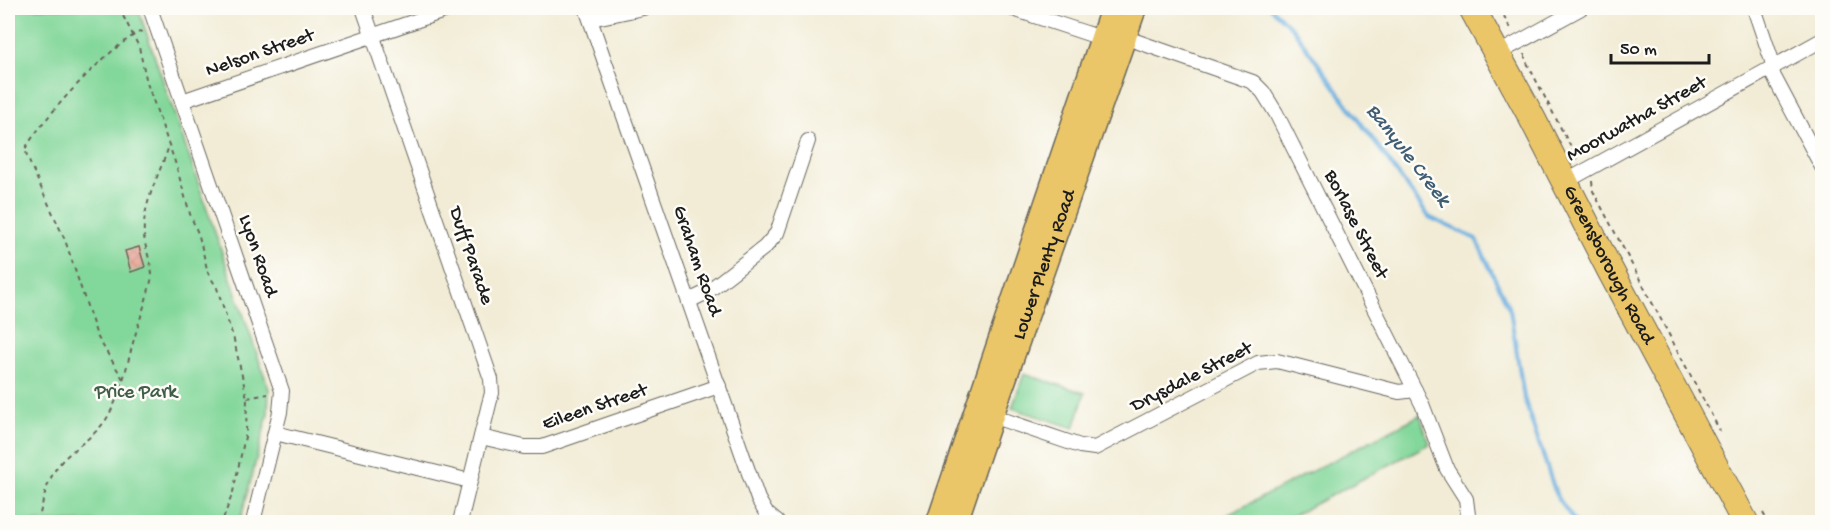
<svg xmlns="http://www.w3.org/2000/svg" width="1830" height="530" font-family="'Gochi Hand',sans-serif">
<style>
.green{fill:#82d79a;stroke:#4f7a5b;stroke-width:1.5}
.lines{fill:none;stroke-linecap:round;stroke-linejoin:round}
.stream{stroke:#69aedf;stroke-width:4}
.building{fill:url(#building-cross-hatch)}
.street-casing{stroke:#67655d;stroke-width:16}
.primary-casing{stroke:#67655d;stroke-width:25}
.highway-casing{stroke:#67655d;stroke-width:28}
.path{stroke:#67655d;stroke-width:2;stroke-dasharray:4.5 4.5;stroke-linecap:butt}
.street{stroke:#fff;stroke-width:14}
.primary{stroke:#ebc669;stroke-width:22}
.highway{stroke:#ebc669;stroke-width:26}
.labels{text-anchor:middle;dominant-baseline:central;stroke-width:5;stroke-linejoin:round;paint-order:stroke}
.street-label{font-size:20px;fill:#1c1c1c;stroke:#fdfcf7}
.park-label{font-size:20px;fill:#405d48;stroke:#fdfcf7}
.water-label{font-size:21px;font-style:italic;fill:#3f5e74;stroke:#fdfcf7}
</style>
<defs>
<pattern id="building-cross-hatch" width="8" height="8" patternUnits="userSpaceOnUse" patternTransform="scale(1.5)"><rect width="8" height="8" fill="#eaa495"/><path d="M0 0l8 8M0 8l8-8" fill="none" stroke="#c88d80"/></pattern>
</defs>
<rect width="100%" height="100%" fill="#fdfcf7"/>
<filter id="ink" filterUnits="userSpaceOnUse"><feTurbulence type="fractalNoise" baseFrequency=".0167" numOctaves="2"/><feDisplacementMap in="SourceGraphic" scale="12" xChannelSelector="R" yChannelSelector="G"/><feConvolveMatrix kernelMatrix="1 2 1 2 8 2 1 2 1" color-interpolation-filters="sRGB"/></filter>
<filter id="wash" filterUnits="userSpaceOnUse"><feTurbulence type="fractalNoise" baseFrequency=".008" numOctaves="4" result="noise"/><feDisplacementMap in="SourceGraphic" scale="24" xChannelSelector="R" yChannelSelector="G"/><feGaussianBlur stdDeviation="1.35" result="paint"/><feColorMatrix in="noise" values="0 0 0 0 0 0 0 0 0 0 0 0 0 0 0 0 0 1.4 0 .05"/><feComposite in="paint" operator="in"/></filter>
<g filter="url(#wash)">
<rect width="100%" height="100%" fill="#f2ecd6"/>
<!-- green -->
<g class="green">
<polygon points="8,8 138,8 269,389 268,414 240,522 8,522"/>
<polygon points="1024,374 1085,393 1074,428 1012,408"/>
<polygon points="1420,415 1429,444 1281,522 1214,522"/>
</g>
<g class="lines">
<!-- stream -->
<polyline class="stream" points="1271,8 1293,29 1429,217 1476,239 1510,310 1524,398 1557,497 1575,522"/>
</g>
<g id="blocks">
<!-- building -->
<polygon class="building" points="139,247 145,267 131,272 125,251"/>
</g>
</g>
<g filter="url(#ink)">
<use href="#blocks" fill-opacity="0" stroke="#67655d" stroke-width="1.5"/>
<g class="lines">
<!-- street casing -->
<g class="street-casing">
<g id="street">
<polyline points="150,8 282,391 280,412 253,522"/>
<polyline points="363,8 491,379 492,393 489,404 460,522"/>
<polyline points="586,8 758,499 766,513 777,522"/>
<polyline points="1010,8 1101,38"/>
<polyline points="1754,8 1772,61 1773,75 1822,167"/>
<polyline points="591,19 643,8"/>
<polyline points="1124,37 1253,82 1263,92 1276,113 1422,404 1447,469 1466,499 1468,515 1464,522"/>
<polyline points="1497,54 1581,8"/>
<polyline points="182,101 453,8"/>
<polyline points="1565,182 1822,40"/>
<polyline points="689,301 707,292 765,247 777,233 808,141"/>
<polyline points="992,416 1080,446 1095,448 1258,363 1277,361 1399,392 1415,390"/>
<polyline points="275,433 470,481"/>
<polyline points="481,437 524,447 542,447 719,386"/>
</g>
</g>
<!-- primary casing -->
<g class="primary-casing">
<g id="primary">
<polyline points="938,522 1112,8"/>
<path id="s1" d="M956 522 992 416 1135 8"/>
</g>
</g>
<!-- highway casing -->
<g class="highway-casing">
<g id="highway">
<path id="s2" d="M1472 8 1532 118 1610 270 1745 522"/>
</g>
</g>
<!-- path -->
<g class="path">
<polyline points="119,8 139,47 147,83 175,162 190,214 199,236 208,273 217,288 234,340 247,398 246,432 233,492 222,522"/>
<polyline points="1500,8 1509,26 1514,30"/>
<polyline points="1525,54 1525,59 1577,159"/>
<polyline points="1592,181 1593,191 1720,431"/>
<path d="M123 379 97 336 65 240 28 159 25 149C43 118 111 43 144 30"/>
<polyline points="247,398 268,394"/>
<polyline points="1763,513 1768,522"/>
<polyline points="8,514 39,520 72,522"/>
<path d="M38 522C44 498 47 474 67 456 80 444 97 434 107 418 121 395 127 365 134 339 140 319 147 298 152 277 152 263 145 250 144 235 142 205 158 177 168 149"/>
</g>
<!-- street -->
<use href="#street" class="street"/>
<!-- primary -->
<use href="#primary" class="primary"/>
<!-- highway -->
<use href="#highway" class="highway"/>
</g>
</g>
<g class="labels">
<!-- street labels -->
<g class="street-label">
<text transform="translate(260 54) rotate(-19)">Nelson Street</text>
<text transform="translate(1637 120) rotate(-29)">Moorwatha Street</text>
<text transform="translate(1355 225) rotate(63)">Borlase Street</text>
<text transform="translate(257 256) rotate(71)">Lyon Road</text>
<text transform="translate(470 256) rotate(71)">Duff Parade</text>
<text transform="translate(696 261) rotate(71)">Graham Road</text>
<text stroke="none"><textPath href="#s1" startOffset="272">Lower Plenty Road</textPath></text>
<text stroke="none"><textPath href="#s2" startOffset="291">Greensborough Road</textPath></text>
<text transform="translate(1192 378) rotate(-27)">Drysdale Street</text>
<text transform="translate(595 408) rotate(-19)">Eileen Street</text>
</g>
<!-- park labels -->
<g class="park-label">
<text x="136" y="393">Price Park</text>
</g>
<!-- water labels -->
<g class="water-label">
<text transform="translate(1407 156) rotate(52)">Banyule Creek</text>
</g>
</g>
<!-- margin -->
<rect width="1830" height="530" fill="none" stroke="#fdfcf7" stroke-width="30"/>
<!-- scale -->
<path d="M1611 54v9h98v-9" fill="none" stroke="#1c1c1c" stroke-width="3"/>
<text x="1620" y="54" font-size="18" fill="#1c1c1c" stroke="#fdfcf7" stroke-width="4.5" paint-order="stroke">50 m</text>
</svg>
